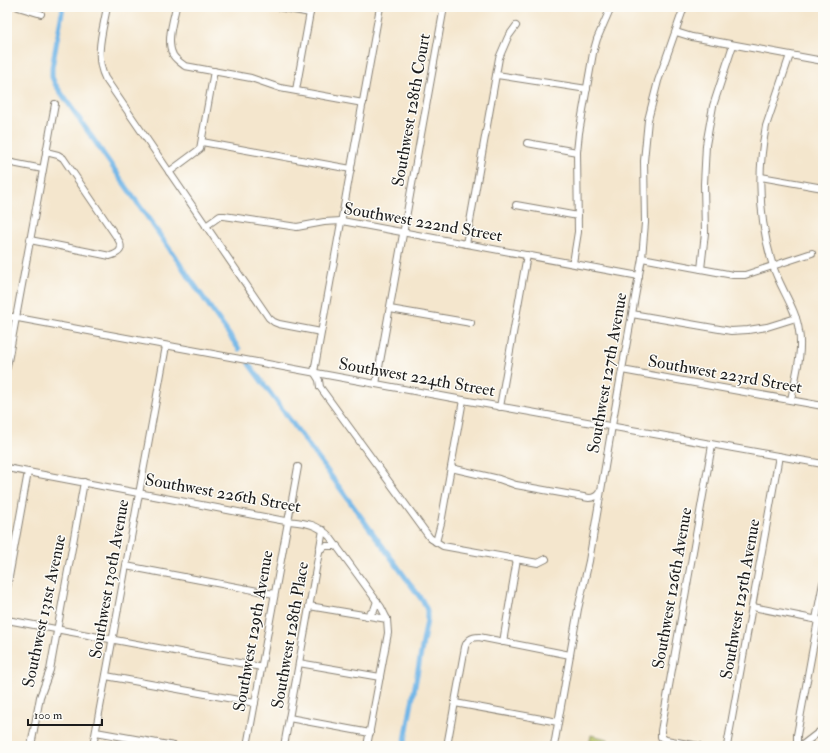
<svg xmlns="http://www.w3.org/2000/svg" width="830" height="753" font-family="'IM FELL Double Pica',serif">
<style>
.green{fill:#afbb5d;stroke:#666c3c}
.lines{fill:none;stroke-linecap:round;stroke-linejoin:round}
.canal{stroke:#70b5e7;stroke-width:5}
.minor-casing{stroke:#888174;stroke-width:8}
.minor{stroke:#fff;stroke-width:6}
.labels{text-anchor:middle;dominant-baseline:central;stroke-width:3;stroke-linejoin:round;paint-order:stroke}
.street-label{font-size:17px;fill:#1c1c1c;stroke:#fdfcf7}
</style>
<rect width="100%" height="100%" fill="#fdfcf7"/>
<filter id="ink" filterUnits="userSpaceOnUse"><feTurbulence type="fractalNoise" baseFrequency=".025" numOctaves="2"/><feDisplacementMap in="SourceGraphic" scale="8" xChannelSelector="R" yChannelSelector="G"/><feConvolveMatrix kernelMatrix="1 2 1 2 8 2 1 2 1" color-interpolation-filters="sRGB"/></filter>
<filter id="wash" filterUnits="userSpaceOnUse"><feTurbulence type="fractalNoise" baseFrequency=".012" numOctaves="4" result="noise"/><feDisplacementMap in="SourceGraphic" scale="16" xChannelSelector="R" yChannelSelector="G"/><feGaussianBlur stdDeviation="0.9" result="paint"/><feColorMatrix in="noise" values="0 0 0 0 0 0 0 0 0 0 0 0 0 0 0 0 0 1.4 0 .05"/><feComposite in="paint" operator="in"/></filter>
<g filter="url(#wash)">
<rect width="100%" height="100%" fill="#f4e6cd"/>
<!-- green -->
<polygon class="green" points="591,735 608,739 607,746 589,746"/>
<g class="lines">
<!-- canal -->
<g class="canal">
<polyline points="63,7 52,67 52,77 55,84 239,349"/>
<polyline points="249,364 422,600 427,610 427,620 404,746"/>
</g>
</g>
</g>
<g filter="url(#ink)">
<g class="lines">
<!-- minor casing -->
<g class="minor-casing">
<g id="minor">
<polyline points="18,7 41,14"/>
<path d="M107 7C103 30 94 56 105 78L269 318 274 322 279 324 321 332"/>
<path d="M176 7C173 21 166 42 173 55 176 60 181 63 185 66L251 78 280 88 363 103"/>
<polyline points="278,7 310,13"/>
<polyline points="380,7 314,372 319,380 320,387 430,538 443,546 538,563 546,559"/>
<polyline points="676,32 692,37 823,61"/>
<path d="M790 55 766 126C757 172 759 221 773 266 780 288 796 308 799 331 803 353 795 378 791 400"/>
<polyline points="497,75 587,89"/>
<polyline points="296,90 311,7"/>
<polyline points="202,142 351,169"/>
<polyline points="527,143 577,152"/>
<polyline points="7,162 43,169"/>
<polyline points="169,172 200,149 214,71"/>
<polyline points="761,177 823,188"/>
<polyline points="516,205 578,216"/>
<polyline points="206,226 220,216 224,216 297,227 324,222 342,221 639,276"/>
<path d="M30 240 110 256C120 253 124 249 118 239L63 158 58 155 46 152"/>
<polyline points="466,244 499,58 508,37 516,26"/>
<polyline points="642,258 733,275 745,275 812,253"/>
<polyline points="573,263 578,232 577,152 579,133 593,53 597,39 611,7"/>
<polyline points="701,269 705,233 704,184 706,145 713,106 733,45"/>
<polyline points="390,309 471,323"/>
<polyline points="632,314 731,331 748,330 767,327 796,318"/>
<polyline points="7,316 463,400 823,464"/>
<polyline points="7,367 55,104"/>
<polyline points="622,370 823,406"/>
<polyline points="376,384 444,7"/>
<polyline points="500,407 527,255"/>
<path d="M7 468 280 520C300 523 315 521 330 537L381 607 387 619 388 633 367 746"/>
<path d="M451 468 499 479 516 485 589 498C594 498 598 496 600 491"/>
<polyline points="436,542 441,523 463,400"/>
<polyline points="319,550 326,546 337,546"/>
<polyline points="126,566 274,594"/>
<polyline points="7,588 28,472"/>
<polyline points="309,606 387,619"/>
<polyline points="753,607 823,621"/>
<polyline points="367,616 374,610 377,601"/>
<polyline points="816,619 823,583"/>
<polyline points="7,620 261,667"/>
<polyline points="503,642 517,559"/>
<polyline points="299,663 380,677"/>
<polyline points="106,676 255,703"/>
<polyline points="455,703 558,722"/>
<polyline points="289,718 370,733"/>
<polyline points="96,732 174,746"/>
<polyline points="31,746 40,697 50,670 84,482"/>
<polyline points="93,746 166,346"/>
<polyline points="247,746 298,467"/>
<polyline points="284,746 323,530"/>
<path d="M447 746 465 647C467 640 471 637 479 637L570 655"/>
<polyline points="554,746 578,609 589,561 613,420 642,258 645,223 644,161 648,120 658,81 684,7"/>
<polyline points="699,746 666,740 661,737 661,731 712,445"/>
<polyline points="727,746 779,456"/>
<polyline points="797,746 797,735 818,620"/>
<polyline points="801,746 823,729"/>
</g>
</g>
<!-- minor -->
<use href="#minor" class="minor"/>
</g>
</g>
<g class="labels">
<!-- street labels -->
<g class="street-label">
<text transform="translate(411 110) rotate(-80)">Southwest 128th Court</text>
<text transform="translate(423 222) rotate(10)">Southwest 222nd Street</text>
<text transform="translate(607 373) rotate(-80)">Southwest 127th Avenue</text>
<text transform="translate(725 374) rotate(10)">Southwest 223rd Street</text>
<text transform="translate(417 377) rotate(10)">Southwest 224th Street</text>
<text transform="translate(223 493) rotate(10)">Southwest 226th Street</text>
<text transform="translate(109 579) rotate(-80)">Southwest 130th Avenue</text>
<text transform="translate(672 588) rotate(-80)">Southwest 126th Avenue</text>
<text transform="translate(740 599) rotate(-80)">Southwest 125th Avenue</text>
<text transform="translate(44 611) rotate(-78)">Southwest 131st Avenue</text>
<text transform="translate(253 631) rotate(-80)">Southwest 129th Avenue</text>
<text transform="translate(290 635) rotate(-80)">Southwest 128th Place</text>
</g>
</g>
<!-- margin -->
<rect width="830" height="753" fill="none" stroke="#fdfcf7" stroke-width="24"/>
<!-- scale -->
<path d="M28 719v6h74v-6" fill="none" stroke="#1c1c1c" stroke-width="2"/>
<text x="34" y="719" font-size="12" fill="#1c1c1c" stroke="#fdfcf7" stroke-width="3" paint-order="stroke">100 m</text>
</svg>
